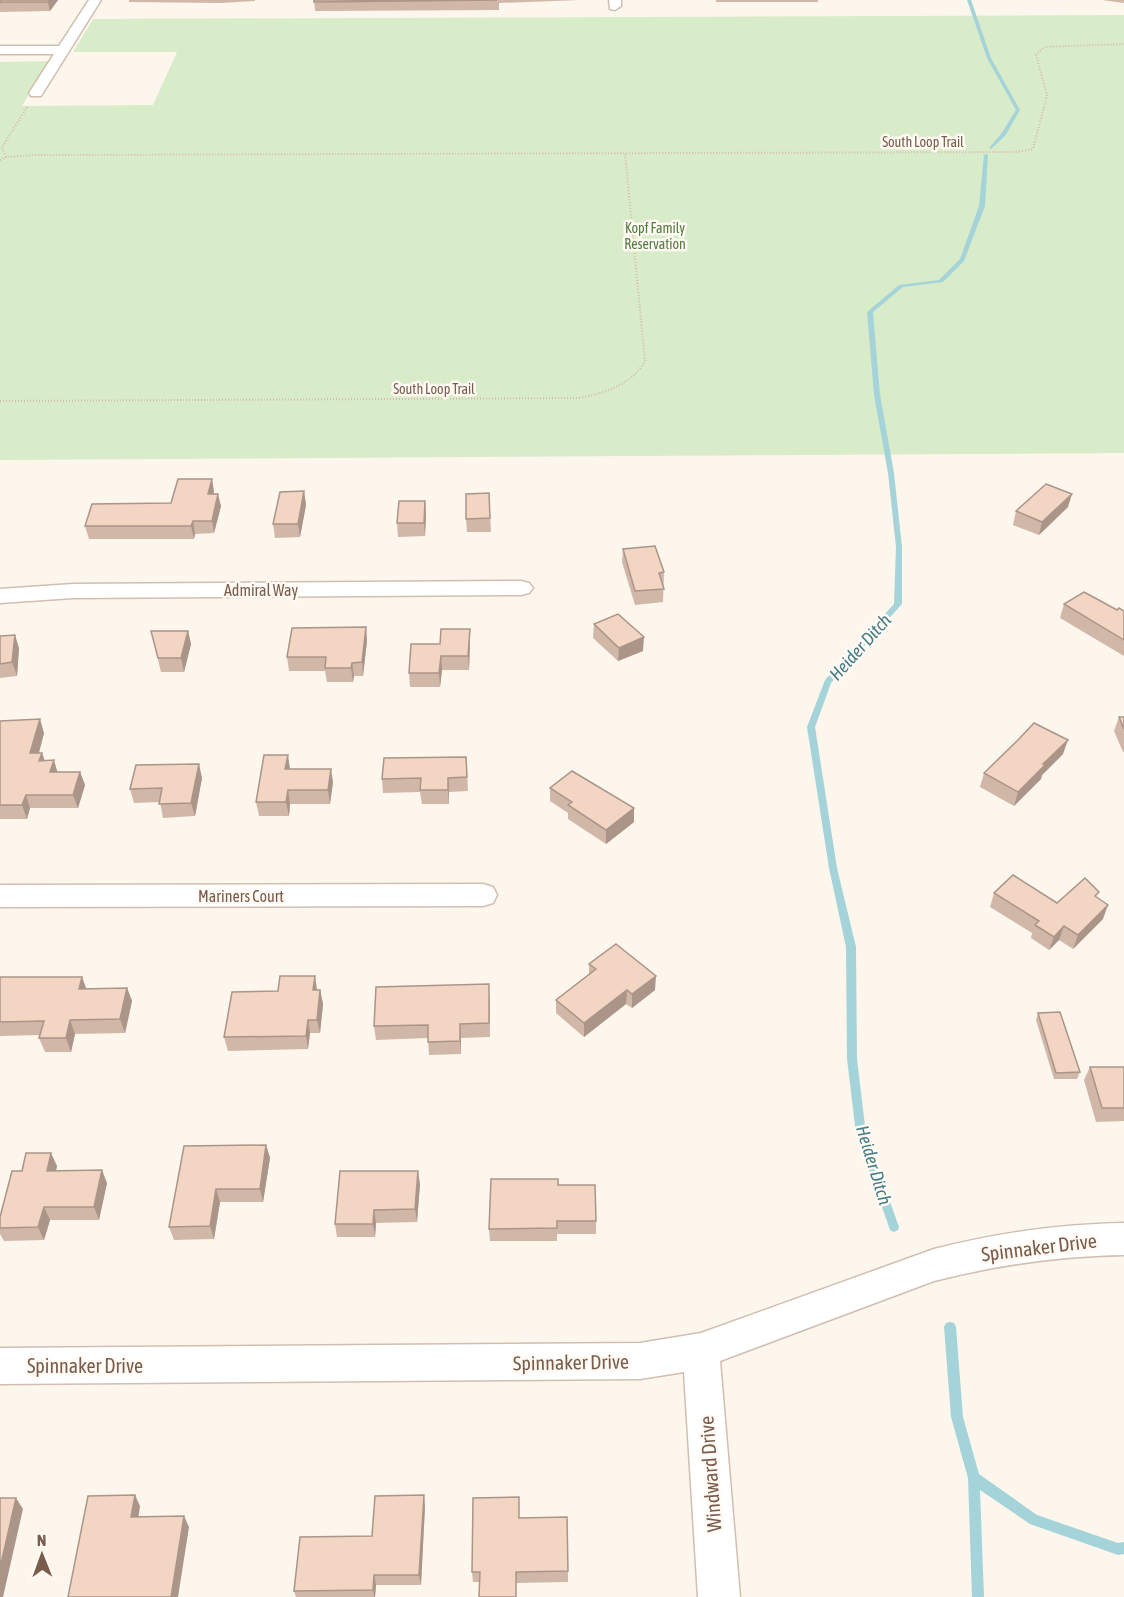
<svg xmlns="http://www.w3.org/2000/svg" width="1124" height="1597" font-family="'Asap Condensed',sans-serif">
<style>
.green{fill:#d8ecc9}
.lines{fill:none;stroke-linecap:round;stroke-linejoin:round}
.stream{fill:#a5d3da;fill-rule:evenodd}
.street-casing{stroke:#d1beb0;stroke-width:3}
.path{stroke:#d9b8a5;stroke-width:2;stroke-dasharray:1 2;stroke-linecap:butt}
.street{fill:#fff;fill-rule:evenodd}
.wall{fill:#d1b7a8}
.shaded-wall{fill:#aa9588}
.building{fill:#f3d5c3;stroke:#aa9588;stroke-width:1.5}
.labels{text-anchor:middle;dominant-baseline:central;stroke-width:5;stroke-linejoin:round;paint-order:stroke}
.far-street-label{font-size:14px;fill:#7a5c4d;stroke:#fffaf3}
.far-park-label{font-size:14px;fill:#537a41;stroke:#fffaf3}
.street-label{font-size:16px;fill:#7a5c4d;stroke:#fffaf3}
.water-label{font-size:18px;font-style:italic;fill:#437c86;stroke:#fffaf3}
.near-street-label{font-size:20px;fill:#7a5c4d;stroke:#fffaf3}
</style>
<rect width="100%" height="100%" fill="#fdf6ec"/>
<!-- green -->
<polygon class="green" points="1124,15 1124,453 0,460 0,62 49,61 22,106 153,105 177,52 73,52 93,19"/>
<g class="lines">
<!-- stream -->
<g class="stream">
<polygon points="967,0 971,0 991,58 1020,110 1005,136 991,149 989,148 1001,134 1016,110 987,58"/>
<polygon points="986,154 988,155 985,206 964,261 943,282 903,287 873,312 880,395 894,473 902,547 902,604 831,683 815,727 837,868 856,947 857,1059 866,1134 899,1227 898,1230 894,1232 890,1230 889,1227 856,1134 847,1059 846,947 829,868 807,727 825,680 894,604 896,547 888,473 874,395 867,312 899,285 939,280 960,259 979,206 984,155"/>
<polygon points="950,1322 954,1323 956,1327 963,1417 979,1474 1037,1515 1118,1543 1124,1542 1124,1554 1118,1555 1030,1524 980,1490 984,1597 972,1597 968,1478 951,1417 944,1327 946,1323"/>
</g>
<!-- street casing -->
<g class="street-casing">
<g id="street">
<polygon points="89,0 101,0 41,96 31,96 29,93 54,54 0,54 0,46 59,46"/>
<polygon points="609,0 621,0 621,6 615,10 610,9"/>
<polygon points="521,581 529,583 533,588 529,593 521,595 73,598 0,603 0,589 73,584"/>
<polygon points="483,884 493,887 497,895 493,903 483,906 0,907 0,885"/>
<path d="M1124 1223V1255C1059 1256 997 1265 934 1281L720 1361 740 1597H698L684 1372 640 1379 0 1384V1348L640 1343 701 1333 934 1249C997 1233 1059 1224 1124 1223Z"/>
</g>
</g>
<!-- path -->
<g class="path">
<polyline points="6,157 2,147 28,106"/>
<polyline points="0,160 6,157 33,155 1016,152 1033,149 1047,95 1036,55 1044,47 1124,44"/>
<path d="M0 401 580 398C608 392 628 386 645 362L625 153"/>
</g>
<!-- street -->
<use href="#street" class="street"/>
</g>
<!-- wall -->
<g class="wall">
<polygon points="0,0 58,0 50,11 0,12"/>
<polygon points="129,0 255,0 255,1 220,3 129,2"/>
<polygon points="314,0 580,0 499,3 499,10 315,11"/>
<rect x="716" y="0" width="102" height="2"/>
<polygon points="1025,0 1124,0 1124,3 1102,0"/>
<polygon points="214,491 214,494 221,506 214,533 195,534 194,539 89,539 85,526"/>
<polygon points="304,491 306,505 300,537 275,538 273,524"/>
<polygon points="489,493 491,532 467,532 466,519"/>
<polygon points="425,501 426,515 425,536 398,537 397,523"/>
<polygon points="1068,507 1039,535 1013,525 1016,511"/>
<polygon points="623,549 664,572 663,602 635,605 622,562"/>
<polygon points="1064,604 1124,611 1124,656 1060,618"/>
<polygon points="594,624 643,651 618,661 593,638"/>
<polygon points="366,627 367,641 363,676 354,676 353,682 327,682 325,671 289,671 287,657"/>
<polygon points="470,629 470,642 469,670 442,670 440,687 410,687 409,673 440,644"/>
<polygon points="151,631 188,631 191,644 184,672 161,672"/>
<polygon points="0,636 19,648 17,676 0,678"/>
<polygon points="1119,717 1124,717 1124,752 1123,752 1114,731"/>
<polygon points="0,721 44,733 39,753 45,761 58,772 80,772 85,785 78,808 30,808 27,819 0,819"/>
<polygon points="1018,740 1063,754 1042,775 1041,779 1014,806 980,787 984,773"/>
<polygon points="290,769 333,782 330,804 290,804 289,816 259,816 256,802"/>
<polygon points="467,771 468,791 449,792 449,804 422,804 420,792 383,793 382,779"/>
<polygon points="202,778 195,816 163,818 160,802 134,803 130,789"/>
<polygon points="550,788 634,822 606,844 568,819 568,813 550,801"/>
<polygon points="994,893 1057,903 1097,898 1103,919 1073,949 1059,940 1049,950 1031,938 1032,933 990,907"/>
<polygon points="589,964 655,990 632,1008 626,1004 584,1037 556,1013 556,1000 589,975"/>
<polygon points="0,977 82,977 86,988 127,988 132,1001 125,1033 75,1034 71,1052 45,1052 39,1038 40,1035 0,1036"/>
<polygon points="320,990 323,1004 320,1033 310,1033 308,1049 228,1051 224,1037 278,991"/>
<polygon points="490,998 490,1037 461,1038 461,1054 429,1055 428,1038 376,1040 374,1026"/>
<polygon points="1038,1013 1080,1072 1077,1079 1054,1079 1036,1020"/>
<polygon points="1090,1067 1124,1067 1124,1121 1096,1122 1084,1080"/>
<polygon points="266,1145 270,1158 263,1202 220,1202 214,1239 174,1240 169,1227"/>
<polygon points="57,1166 56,1171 107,1183 99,1220 50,1220 44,1240 4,1241 0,1234 0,1217 22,1171"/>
<polygon points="420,1184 417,1222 376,1223 375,1237 337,1237 335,1224"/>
<polygon points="558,1185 596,1221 596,1234 557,1234 557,1241 490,1241 489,1229"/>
<polygon points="425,1506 421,1585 376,1585 375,1597 296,1597 294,1591 372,1536"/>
<polygon points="520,1518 568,1571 568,1582 516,1583 516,1597 479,1597 480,1582 473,1582 472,1572"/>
</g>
<!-- shaded-wall -->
<g class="shaded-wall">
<polygon points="50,0 58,0 50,11 48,2"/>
<polygon points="212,479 214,491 210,507 208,494"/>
<polygon points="304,491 306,505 300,537 298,524"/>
<polygon points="218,494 221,506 214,533 212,521"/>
<polygon points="1072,494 1068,507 1039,535 1042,522"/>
<polygon points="425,501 426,515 425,536 424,523"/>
<polygon points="193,521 195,534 194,539 191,526"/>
<polygon points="366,627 367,641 363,676 362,662"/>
<polygon points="470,629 470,642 469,670 468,656"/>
<polygon points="188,631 191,644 184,672 181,658"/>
<polygon points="15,635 19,648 17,676 12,662"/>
<polygon points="644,637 643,651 618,661 619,648"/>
<polygon points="441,656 442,670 440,687 439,673"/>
<polygon points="352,663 354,676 353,682 351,668"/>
<polygon points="40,719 44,733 35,767 30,753"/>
<polygon points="1068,740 1063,754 1042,775 1041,779 1014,806 1018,792 1043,764"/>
<polygon points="42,753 47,767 39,761"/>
<polygon points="288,755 290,769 285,769"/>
<polygon points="54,760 58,774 50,772"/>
<polygon points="199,764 202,778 195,816 191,803"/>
<polygon points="331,769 333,782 330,804 328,790"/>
<polygon points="80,772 85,785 78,808 73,795"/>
<polygon points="448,778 449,792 449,804 448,790"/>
<polygon points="288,790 290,804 289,816 286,802"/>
<polygon points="26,795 30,808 27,819 22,805"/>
<polygon points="634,808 634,822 606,844 606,830"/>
<polygon points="1108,905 1103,919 1073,949 1078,935"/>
<polygon points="1064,926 1059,940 1049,950 1054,937"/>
<polygon points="315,976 317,990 315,1004 313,990"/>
<polygon points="656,976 655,990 632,1008 632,994"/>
<polygon points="82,977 87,991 79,989"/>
<polygon points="127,988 132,1001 125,1033 120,1019"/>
<polygon points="320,990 323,1004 320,1033 317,1020"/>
<polygon points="627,990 626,1004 584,1037 584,1023"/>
<polygon points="70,1020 75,1034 71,1052 66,1038"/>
<polygon points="308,1020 310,1033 308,1049 306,1036"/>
<polygon points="460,1024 461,1038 461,1054 460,1041"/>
<polygon points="266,1145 270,1158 263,1202 260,1189"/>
<polygon points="51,1153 57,1166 53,1184 47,1171"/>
<polygon points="102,1170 107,1183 99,1220 94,1207"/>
<polygon points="418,1171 420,1184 417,1222 415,1209"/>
<polygon points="216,1189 220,1202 214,1239 210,1226"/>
<polygon points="44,1207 50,1220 44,1240 38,1227"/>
<polygon points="374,1210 376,1223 375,1237 373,1224"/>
<polygon points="135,1495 140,1506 137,1528 131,1517"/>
<polygon points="424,1495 425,1506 421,1585 419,1575"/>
<polygon points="16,1498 23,1509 3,1597 0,1597 0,1568"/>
<polygon points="184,1516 189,1527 178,1597 171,1597"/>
<polygon points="374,1575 376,1585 375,1597 374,1597 373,1590"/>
</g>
<!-- building -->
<g class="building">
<polygon points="0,0 50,0 48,2 0,2"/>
<polygon points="314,0 497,0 314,2"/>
<polygon points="178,479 212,479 208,494 218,494 212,521 193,521 191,526 85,526 92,504 171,503"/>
<polygon points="1046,484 1072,494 1042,522 1016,511"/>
<polygon points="304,491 298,524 273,524 280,492"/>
<polygon points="489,493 490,518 466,519 466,494"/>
<polygon points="399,501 425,501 424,523 397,523"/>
<polygon points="655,546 664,572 659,573 664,589 635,591 623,549"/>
<polygon points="1084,592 1117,610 1119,608 1124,611 1124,640 1064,604"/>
<polygon points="618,614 644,637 619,648 594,624"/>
<polygon points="366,627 362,662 352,663 351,668 325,668 326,657 287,657 292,628"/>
<polygon points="441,629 470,629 468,656 441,656 439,673 409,673 411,644 440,644"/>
<polygon points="151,631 188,631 181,658 158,658"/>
<polygon points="15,635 12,662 0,664 0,636"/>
<polygon points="1119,717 1124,717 1124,729"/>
<polygon points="40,719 30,753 42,753 39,761 54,760 50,772 80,772 73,795 26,795 22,805 0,805 0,721"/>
<polygon points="1034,723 1068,740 1043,764 1045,765 1018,792 984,773 1018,740"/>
<polygon points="264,755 288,755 285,769 331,769 328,790 288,790 286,802 256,802"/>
<polygon points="466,757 467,777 448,778 448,790 420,790 421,778 382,779 384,758"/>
<polygon points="199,764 191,803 159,804 162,788 130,789 136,765"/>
<polygon points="572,771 634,808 606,830 568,805 572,802 550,788"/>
<polygon points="1013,875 1057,903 1085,878 1099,892 1095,896 1108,905 1078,935 1064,926 1054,937 1035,925 1039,921 994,893"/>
<polygon points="616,944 656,976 632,994 627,990 584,1023 556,1000 596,969 589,964"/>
<polygon points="280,976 315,976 313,990 320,990 317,1020 308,1020 306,1036 224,1037 232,992 278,991"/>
<polygon points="0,977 82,977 79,989 127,988 120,1019 70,1020 66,1038 39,1038 44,1021 0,1022"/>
<polygon points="489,984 489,1023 460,1024 460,1041 428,1042 428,1025 374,1026 376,987"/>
<polygon points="1060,1012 1080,1072 1056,1073 1038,1013"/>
<polygon points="1090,1067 1124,1067 1124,1108 1102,1108"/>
<polygon points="266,1145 260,1189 216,1189 210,1226 169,1227 184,1146"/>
<polygon points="26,1153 51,1153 47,1171 102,1170 94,1207 44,1207 38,1227 0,1228 0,1217 12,1171 22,1171"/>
<polygon points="340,1171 418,1171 415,1209 374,1210 373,1224 335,1224"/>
<polygon points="491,1179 558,1179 558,1185 595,1185 596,1221 557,1221 557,1228 489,1229"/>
<polygon points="135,1495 131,1517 184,1516 171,1597 68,1597 88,1496"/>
<polygon points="424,1495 419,1575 374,1575 373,1590 294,1591 300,1537 372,1536 375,1496"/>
<polygon points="519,1497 519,1518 567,1517 568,1571 516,1572 516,1597 479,1597 480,1572 472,1572 473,1498"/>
<polygon points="0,1498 16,1498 0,1568"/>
</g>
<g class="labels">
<!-- far-street labels -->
<g class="far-street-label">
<text x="923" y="142">South Loop Trail</text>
<text x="434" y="389">South Loop Trail</text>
</g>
<!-- far-park labels -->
<g class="far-park-label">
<text x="655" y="228">Kopf Family<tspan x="655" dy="16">Reservation</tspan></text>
</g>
<!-- street labels -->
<g class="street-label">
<text x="261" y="590">Admiral Way</text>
<text x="241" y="896">Mariners Court</text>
</g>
<!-- water labels -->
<g class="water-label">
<text transform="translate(860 647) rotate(-48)">Heider Ditch</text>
<text transform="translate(874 1165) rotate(73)">Heider Ditch</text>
</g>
<!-- near-street labels -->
<g class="near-street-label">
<text transform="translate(1039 1247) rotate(-7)">Spinnaker Drive</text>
<text transform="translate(571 1362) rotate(-1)">Spinnaker Drive</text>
<text x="85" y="1365">Spinnaker Drive</text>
<text transform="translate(710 1474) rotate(-94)">Windward Drive</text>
</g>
</g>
<!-- north arrow -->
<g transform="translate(42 1555) rotate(359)" stroke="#fffaf3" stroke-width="4.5" paint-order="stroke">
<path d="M0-4.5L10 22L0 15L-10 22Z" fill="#7a5c4d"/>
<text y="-9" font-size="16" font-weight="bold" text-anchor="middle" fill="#7a5c4d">N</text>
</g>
</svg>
